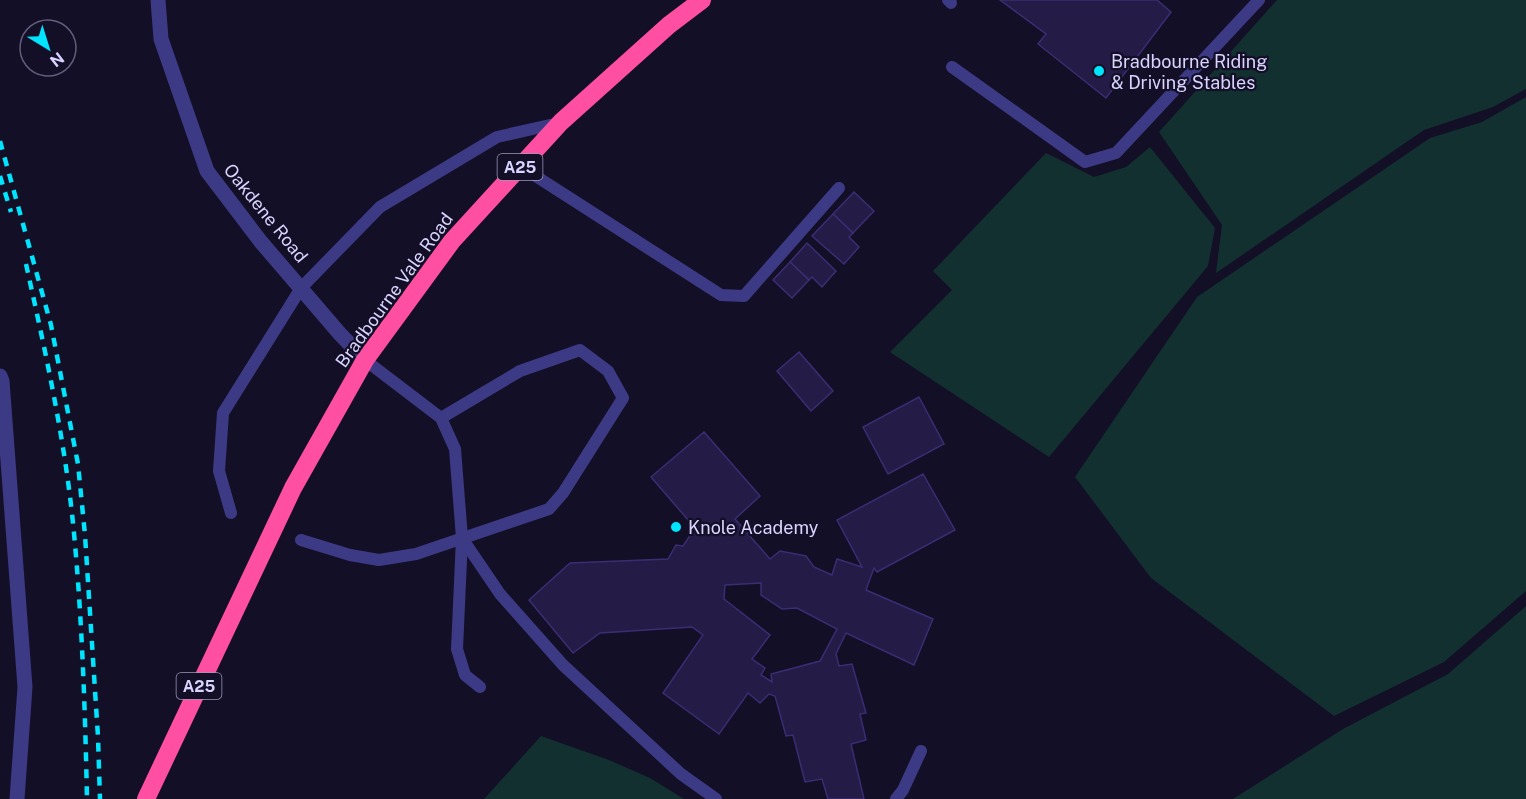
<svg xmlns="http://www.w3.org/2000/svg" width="1526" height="799" font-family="'Public Sans',sans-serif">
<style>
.green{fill:#12302f}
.building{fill:#241b47;stroke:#3b2d73;stroke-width:1.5;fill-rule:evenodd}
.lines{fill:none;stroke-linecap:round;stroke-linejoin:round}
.lane{stroke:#3d3a85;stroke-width:12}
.street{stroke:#3d3a85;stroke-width:15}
.highway{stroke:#ff4fa3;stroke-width:18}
.rail{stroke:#00e5ff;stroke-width:4.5;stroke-dasharray:9 8;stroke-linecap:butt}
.poi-dot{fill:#00e5ff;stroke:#130f26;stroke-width:2}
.labels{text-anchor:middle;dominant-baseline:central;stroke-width:4.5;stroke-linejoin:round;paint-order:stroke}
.shield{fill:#130f26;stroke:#9e99be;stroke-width:1.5}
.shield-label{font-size:16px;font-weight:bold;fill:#d9d4ff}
.poi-label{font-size:18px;fill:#d9d4ff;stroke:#130f26;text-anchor:start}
.street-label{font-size:18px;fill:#d9d4ff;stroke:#130f26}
</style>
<rect width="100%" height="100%" fill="#130f26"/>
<!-- green -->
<g class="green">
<polygon points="1277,0 1526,0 1526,89 1493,107 1424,130 1216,273 1222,225 1159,132"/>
<polygon points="1526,97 1526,591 1444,662 1334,716 1151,578 1075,477 1197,297 1430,138 1482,122"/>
<polygon points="1150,147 1215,228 1208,266 1049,457 890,352 952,290 933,271 1046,153 1094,177 1126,167"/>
<polygon points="1526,606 1526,799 1233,799 1343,729 1448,674"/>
<polygon points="541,736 609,760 650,778 684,799 484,799"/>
</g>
<!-- building -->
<g class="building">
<polygon points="1000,0 1157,0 1171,12 1106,98 1038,44 1046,34"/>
<polygon points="854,192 874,211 853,233 833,214"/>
<polygon points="833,214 853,233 849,237 859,247 844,264 812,236"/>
<polygon points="807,243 836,271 822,287 812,277 809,280 790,262"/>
<polygon points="790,262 809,280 792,298 773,280"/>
<polygon points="799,352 833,391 811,411 777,371"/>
<polygon points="919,397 944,444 888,474 863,427"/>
<path d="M704 432 760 496 735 519 770 559 780 551 806 556 814 567 832 575 837 559 862 567 837 520 923 474 955 530 877 572 874 568 866 590 933 619 914 665 846 633 836 654 839 666 852 664 866 713 860 714 866 740 851 744 864 799H828L822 779 805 782 793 735 786 736 775 696 769 694 760 703 748 693 719 734 663 693 703 635 692 627 600 633 573 653 529 600 570 563 668 559 676 545 683 546 695 528 651 477ZM761 583V595L782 609 797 608 837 629 820 661 771 674 772 682 761 675 765 668 752 659 770 635 724 599 725 585Z"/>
</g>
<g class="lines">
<!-- lane -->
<g class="lane">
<polyline points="948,0 951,3"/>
<polyline points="952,67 1085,162 1116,153 1259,0"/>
<polyline points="520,166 721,295 744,296 839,188"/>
<polyline points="365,360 441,418 455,449 462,538 457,649 465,675 480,687"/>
<polyline points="231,513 219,471 223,413 301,288 380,207 497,137 559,123"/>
<polyline points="462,538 500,594 563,665 681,774 716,799"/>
<polyline points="301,540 350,555 379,560 416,554 549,509 563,493 623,398 608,371 580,350 520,371 441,418"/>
<polyline points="896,799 903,790 921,751"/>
</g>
<!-- street -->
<g class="street">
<polyline points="158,0 161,39 207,171 261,242 340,334 365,360"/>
<polyline points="0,376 2,381 25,687 17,799"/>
</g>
<!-- highway -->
<polyline class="highway" points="146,799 293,488 365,360 452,241 561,122 669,25 702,0"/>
<!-- rail -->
<g class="rail">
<polyline points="0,141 51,325 78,464 85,535 98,737 100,799"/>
<polyline points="0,176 11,212"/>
<path d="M26 264C45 350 64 435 73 523 82 614 85 707 87 799"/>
</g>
</g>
<!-- markers -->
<g class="poi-dot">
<circle cx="1099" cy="71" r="6"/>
<circle cx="676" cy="527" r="6"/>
</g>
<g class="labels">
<!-- shield labels -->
<g class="shield">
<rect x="497.5" y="154" width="45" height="26" rx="4.5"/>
<rect x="176.5" y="673" width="45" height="26" rx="4.5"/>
</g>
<g class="shield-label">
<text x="520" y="167">A25</text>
<text x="199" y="686">A25</text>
</g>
<!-- poi labels -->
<g class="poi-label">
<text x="1111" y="61">Bradbourne Riding<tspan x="1111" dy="21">&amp; Driving Stables</tspan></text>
<text x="688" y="527">Knole Academy</text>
</g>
<!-- street labels -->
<g class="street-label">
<text transform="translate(266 213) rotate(51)">Oakdene Road</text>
<text transform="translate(394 290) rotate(-54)">Bradbourne Vale Road</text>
</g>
</g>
<!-- north arrow -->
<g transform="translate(48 48) rotate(142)"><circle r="28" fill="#130f26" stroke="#625e7d" stroke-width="1.5"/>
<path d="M0-4.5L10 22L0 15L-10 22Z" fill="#00e5ff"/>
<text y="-9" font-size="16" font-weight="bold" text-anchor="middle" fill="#d9d4ff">N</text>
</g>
</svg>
